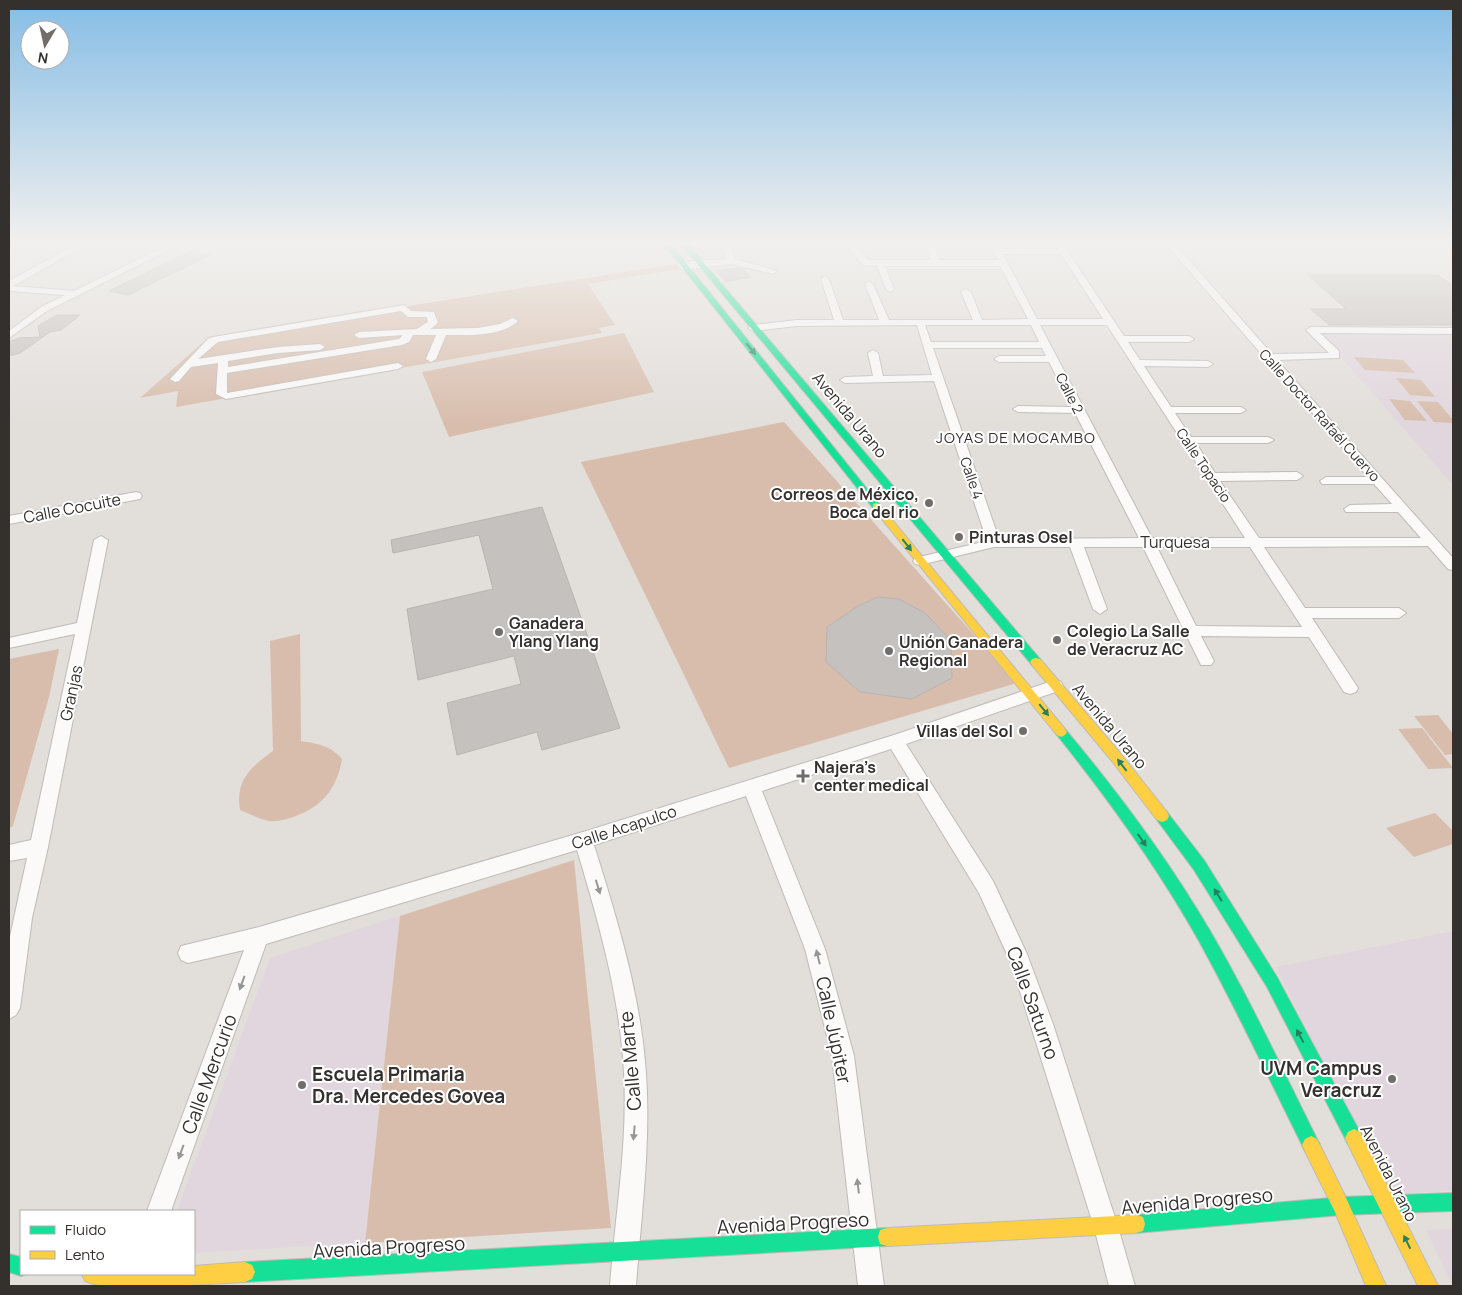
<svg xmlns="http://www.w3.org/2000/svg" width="1462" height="1295" font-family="Manrope,sans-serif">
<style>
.education{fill:#e1d6dd}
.green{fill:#d8bdac}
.building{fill:#c5c1be;stroke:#b7b4b1}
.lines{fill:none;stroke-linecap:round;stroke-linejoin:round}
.street-casing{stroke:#bfbbb8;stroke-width:2}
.fast-casing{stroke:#bfbbb8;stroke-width:2}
.slow-casing{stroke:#bfbbb8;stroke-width:2}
.street{fill:#fbfaf9;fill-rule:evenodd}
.fast{fill:#16e098;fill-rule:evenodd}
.slow{fill:#ffcf43;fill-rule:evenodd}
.oneway{fill:#267f5e}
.oneway2{fill:#989594}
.poi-dot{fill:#716d6a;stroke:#fff;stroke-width:2}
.labels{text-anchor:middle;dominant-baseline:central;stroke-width:4;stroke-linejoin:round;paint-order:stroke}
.far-street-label{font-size:14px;fill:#34302e;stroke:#fff}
.far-neighbourhood-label{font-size:15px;letter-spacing:1px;fill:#34302e;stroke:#fff}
.street-label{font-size:16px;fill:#34302e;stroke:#fff}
.poi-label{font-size:16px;font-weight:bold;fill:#34302e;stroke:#fff;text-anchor:start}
.near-street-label{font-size:19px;fill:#34302e;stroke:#fff}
.near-poi-label{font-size:19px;font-weight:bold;fill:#34302e;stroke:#fff;text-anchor:end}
</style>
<rect width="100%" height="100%" fill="#e2deda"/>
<!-- education -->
<g class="education">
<polygon points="1453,334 1453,485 1322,335"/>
<polygon points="400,916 365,1243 194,1253 194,1211 177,1211 270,958"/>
<polygon points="1453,931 1453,1191 1387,1194 1276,967"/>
<polygon points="1453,1229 1453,1286 1426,1230"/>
</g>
<!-- green -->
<g class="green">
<polygon points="676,264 680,269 588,284 615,325 599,328 602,333 176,407 178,391 140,398 209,337"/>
<polygon points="624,333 654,392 449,437 422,372"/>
<polygon points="1354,357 1403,360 1415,373 1365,370"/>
<polygon points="1396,378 1421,380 1435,397 1410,395"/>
<polygon points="1389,399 1410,401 1427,421 1405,420"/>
<polygon points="1417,401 1438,402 1453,420 1453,423 1434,422"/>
<polygon points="784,422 1017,683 729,768 581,462"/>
<path d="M300 634 301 741C318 744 330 745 342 759 337 788 323 806 296 816 288 819 278 822 269 821 259 819 250 814 240 810 235 780 251 767 273 751L270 641Z"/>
<polygon points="59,649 49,697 13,826 9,828 9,659"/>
<polygon points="1438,715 1453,734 1453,754 1445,755 1414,716"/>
<polygon points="1422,728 1453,768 1428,769 1398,729"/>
<polygon points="1435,813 1453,831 1453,844 1414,857 1386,828"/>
<polygon points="574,860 611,1228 365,1243 400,916"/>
</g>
<!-- building -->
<g class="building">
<polygon points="192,251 210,255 128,295 109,291"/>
<polygon points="738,268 743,269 750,277 726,282 716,271"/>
<polygon points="1308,275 1438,275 1453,286 1453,325 1329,325 1311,309 1346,309"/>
<polygon points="57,315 80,315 61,330 50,332 20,353 9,356 9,342 19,338 40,337 38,326"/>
<polygon points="542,507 620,728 542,750 537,732 457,755 447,703 521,684 514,656 418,680 407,609 493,589 479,535 393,553 391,540"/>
<polygon points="878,597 899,599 925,613 951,640 952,678 912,699 860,692 826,662 827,627 858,606"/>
</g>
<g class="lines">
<!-- street casing -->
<g class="street-casing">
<g id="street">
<polygon points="78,243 89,243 13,286 74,291 172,243 183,243 47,311 9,338 9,331 41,307 65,295 9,291 9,281"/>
<polygon points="722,243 730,243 735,259 777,271 773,274 731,264 683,270 677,265 681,262 726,259"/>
<path d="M845 243H854L868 260H931L926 243H934L939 260H998L989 243H997L1000 249H1058L1054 243H1062L1124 336H1189L1194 339 1189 342H1128L1140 360 1208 361 1213 364 1208 367 1144 366 1171 407H1241L1246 410 1241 413H1175L1191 437H1268L1274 440 1268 443H1196L1215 473 1297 472 1303 476 1297 480 1220 481 1259 538H1421L1398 512H1346L1344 509 1350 505 1392 504 1374 484H1322L1320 481 1326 477H1368L1165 243H1174L1272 354 1329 353 1306 330 1311 327 1453 328V334L1320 333 1339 351V358L1277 360 1453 558V570L1448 569 1428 546 1264 547 1305 608H1399L1406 613 1399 618H1312L1358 688 1356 692 1350 694 1344 692 1309 637 1201 636 1214 661 1211 665H1201L1143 547H1084L1107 609 1100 614 1093 609 1070 547H994L920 565 915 564 913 561 915 558 987 541 934 381 845 383 840 380 845 377 873 376 868 353 873 350 878 353 883 376 932 375 917 325 797 326 753 331 748 328 753 325 797 320H834L821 279 825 276 829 279 843 320H879L865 284 869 281 873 284 889 320H973L961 292 966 289 971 292 982 320 1028 319 1000 266H885L894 289 890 292 886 289 877 266 863 265ZM1003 254H1061L1103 319H1037ZM925 325H1031L1039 342H931ZM1040 325H1107L1245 538H1152ZM933 348H1042L1046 356H999L994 359 999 362H1049L1072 407 1018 406 1013 409 1018 412 1075 413 1139 538 999 539ZM1157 547H1250L1302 627 1196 626Z"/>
<path d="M404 305 411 311 434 312 438 323 430 329 478 328 500 324 513 318 518 321C501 337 467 335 446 335L436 359 431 362 426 359 436 335H413L409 342 402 345 227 373V393L398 363 403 366 398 369 226 399 216 394 218 363 191 367 179 381 175 382 170 379 208 339 213 337ZM401 311 408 317H427L428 322 417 329 359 332 354 335 359 338 403 335 399 339 228 367V361L278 353 320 350 325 347 320 344 278 347 198 359 218 342Z"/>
<polygon points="136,492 140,493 142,496 140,499 9,524 9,516"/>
<polygon points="101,536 108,540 48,847 32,918 20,1008 16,1015 9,1019 9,941 27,858 9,861 9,845 31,840 75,634 9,648 9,638 77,623 94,540"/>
<path d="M1055 680 1061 682 1063 686 1061 690 906 744 993 881 1027 954 1053 1024 1118 1227 1135 1286H1109L1094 1227 1011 963 979 893 891 749 762 791 825 949 854 1056 884 1286H858L832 1056 805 949 746 796 594 845C617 919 641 995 646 1074 651 1144 641 1216 636 1286H610C615 1215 628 1144 624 1073 620 997 599 923 577 850L266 944 171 1211H147L244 950 188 963 181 960 178 953 181 946 259 927 583 832 894 735Z"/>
</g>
</g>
<!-- fast casing -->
<g class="fast-casing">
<g id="fast">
<polygon points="663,243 670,243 879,504 879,508 873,508"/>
<polygon points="680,243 687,243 1040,659 1042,662 1040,665 1032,665"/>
<path d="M1061 727 1065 729C1118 792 1167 858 1209 929 1249 997 1282 1069 1317 1139L1320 1145 1317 1151 1311 1154 1305 1151C1270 1081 1237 1010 1199 941 1158 868 1109 800 1057 735L1055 732 1057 729Z"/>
<polygon points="1162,810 1167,812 1204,860 1277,977 1360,1132 1363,1138 1360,1144 1354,1147 1348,1144 1267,987 1194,870 1157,820 1155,816 1157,812"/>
<polygon points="1453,1193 1453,1211 1341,1215 1136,1233 1129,1231 1127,1224 1129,1217 1136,1215 1341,1197"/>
<polygon points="887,1228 894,1230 896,1237 894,1244 887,1246 245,1282 238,1279 235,1272 238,1265 245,1262"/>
<polygon points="9,1254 21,1257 21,1274 25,1274 21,1276 9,1272"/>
</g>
</g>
<!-- slow casing -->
<g class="slow-casing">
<g id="slow">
<polygon points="876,503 879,504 1065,729 1067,732 1065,735 1061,737 1057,735 873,508 873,504"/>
<polygon points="1036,658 1040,659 1120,753 1167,812 1169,816 1167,820 1162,822 1157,820 1112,761 1032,665 1030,662 1032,659"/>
<polygon points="1354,1129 1360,1132 1438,1286 1418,1286 1345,1138 1348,1132"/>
<polygon points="1311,1136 1317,1139 1347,1200 1386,1286 1366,1286 1335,1212 1302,1145 1305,1139"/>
<polygon points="1136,1215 1143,1217 1145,1224 1143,1231 1136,1233 887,1246 880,1244 878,1237 880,1230 887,1228"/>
<path d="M245 1262 252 1265 255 1272 252 1279 245 1282C210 1284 175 1286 139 1286 122 1286 102 1288 85 1281L82 1274H194V1266Z"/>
</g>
</g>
<!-- street -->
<use href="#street" class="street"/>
<!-- fast -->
<use href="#fast" class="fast"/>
<!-- slow -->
<use href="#slow" class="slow"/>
</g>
<!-- one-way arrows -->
<defs><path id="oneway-solid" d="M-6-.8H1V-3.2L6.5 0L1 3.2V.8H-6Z" transform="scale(1.25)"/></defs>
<g class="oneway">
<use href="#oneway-solid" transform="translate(751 349) rotate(51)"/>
<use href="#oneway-solid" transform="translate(907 545) rotate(52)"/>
<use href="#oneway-solid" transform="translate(1044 710) rotate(51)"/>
<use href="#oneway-solid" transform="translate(1122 765) rotate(-128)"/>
<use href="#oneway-solid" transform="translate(1142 840) rotate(55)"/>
<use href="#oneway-solid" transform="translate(1218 895) rotate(-122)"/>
<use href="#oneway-solid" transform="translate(1300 1036) rotate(-118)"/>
<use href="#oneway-solid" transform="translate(1407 1242) rotate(-116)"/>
</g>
<g class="oneway2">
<use href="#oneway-solid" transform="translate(598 887) rotate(73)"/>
<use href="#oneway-solid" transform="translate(818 957) rotate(-104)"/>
<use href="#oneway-solid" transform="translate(242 983) rotate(110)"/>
<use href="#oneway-solid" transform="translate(634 1133) rotate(95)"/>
<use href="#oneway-solid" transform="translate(181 1152) rotate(110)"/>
<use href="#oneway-solid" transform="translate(858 1186) rotate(-97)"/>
</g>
<!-- sky -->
<linearGradient id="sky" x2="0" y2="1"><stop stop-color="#85bde6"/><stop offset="0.57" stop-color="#f2f0ee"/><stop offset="1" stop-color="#f2f0ee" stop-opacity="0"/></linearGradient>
<rect width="1462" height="425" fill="url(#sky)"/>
<!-- markers -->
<g class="poi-dot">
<circle cx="929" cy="503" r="5"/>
<circle cx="959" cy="537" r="5"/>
<circle cx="499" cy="632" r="5"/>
<circle cx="1057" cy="640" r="5"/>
<circle cx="889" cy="651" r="5"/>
<circle cx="1023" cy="731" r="5"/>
<path d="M800.5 768.5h5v5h5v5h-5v5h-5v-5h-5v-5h5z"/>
<circle cx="1392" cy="1079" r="5"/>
<circle cx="302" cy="1085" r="5"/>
</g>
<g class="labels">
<!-- far-street labels -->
<g class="far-street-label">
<text transform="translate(1070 393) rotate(63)">Calle 2</text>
<text transform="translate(1320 415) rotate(48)">Calle Doctor Rafaél Cuervo</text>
<text transform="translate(1204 465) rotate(56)">Calle Topacio</text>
<text transform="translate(972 478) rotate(71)">Calle 4</text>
</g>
<!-- far-neighbourhood labels -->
<g class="far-neighbourhood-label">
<text x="1016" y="437">JOYAS DE MOCAMBO</text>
</g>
<!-- street labels -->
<g class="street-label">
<text transform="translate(850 415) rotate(50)">Avenida Urano</text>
<text transform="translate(72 508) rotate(-11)">Calle Cocuite</text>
<text x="1175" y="542">Turquesa</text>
<text transform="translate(71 693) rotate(-78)">Granjas</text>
<text transform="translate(1110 726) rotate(50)">Avenida Urano</text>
<text transform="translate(624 827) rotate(-18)">Calle Acapulco</text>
<text transform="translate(1389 1173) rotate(63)">Avenida Urano</text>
</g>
<!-- poi labels -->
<g class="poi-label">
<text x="919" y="494" text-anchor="end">Correos de México,<tspan x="919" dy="18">Boca del rio</tspan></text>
<text x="969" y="537">Pinturas Osel</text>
<text x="509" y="623">Ganadera<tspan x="509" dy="18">Ylang Ylang</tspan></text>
<text x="1067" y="631">Colegio La Salle<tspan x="1067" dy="18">de Veracruz AC</tspan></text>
<text x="899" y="642">Unión Ganadera<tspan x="899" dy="18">Regional</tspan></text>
<text x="1013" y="731" text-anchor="end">Villas del Sol</text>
<text x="814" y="767">Najera’s<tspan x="814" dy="18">center medical</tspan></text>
</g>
<!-- near-street labels -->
<g class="near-street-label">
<text transform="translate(1033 1003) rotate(70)">Calle Saturno</text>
<text transform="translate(834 1030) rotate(78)">Calle Júpiter</text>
<text transform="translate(630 1061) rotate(-95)">Calle Marte</text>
<text transform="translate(209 1074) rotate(-70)">Calle Mercurio</text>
<text transform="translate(1197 1201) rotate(-5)">Avenida Progreso</text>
<text transform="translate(793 1223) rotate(-3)">Avenida Progreso</text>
<text transform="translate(389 1247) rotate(-3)">Avenida Progreso</text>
</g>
<!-- near-poi labels -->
<g class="near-poi-label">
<text x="1382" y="1068">UVM Campus<tspan x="1382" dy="22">Veracruz</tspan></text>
<text x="312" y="1074" text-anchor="start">Escuela Primaria<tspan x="312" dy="22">Dra. Mercedes Govea</tspan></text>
</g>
</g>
<!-- border -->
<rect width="1462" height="1295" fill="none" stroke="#34302e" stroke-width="20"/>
<!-- legend -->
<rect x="20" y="1210" width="175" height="65" fill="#ffffff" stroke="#aeacab"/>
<rect x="30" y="1226" width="25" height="8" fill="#16e098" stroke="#aeacab"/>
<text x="65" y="1235" font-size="15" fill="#34302e">Fluido</text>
<rect x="30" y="1251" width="25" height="8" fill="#ffcf43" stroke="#aeacab"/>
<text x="65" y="1260" font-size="15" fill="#34302e">Lento</text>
<!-- north arrow -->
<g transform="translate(45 45) rotate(189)"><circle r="24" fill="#ffffff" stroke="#aeacab"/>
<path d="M0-4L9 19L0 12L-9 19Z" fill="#716d6a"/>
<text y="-8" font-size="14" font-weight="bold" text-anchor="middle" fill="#34302e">N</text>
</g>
</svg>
